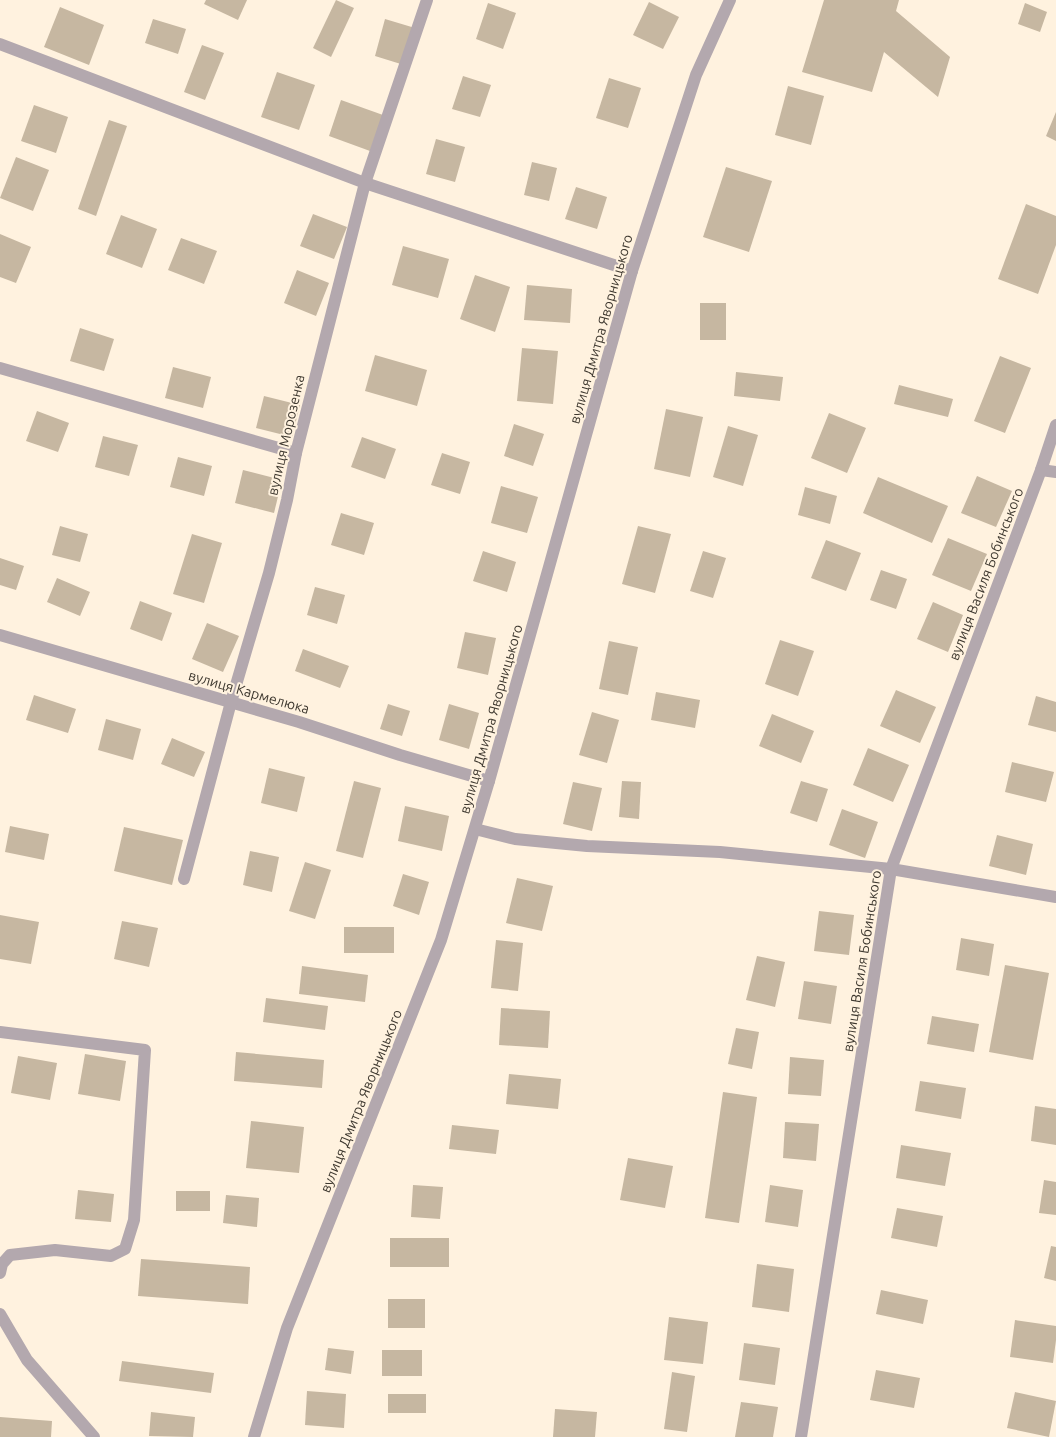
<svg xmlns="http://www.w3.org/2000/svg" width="1056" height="1437" font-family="Ubuntu,sans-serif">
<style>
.building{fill:#c6b7a1}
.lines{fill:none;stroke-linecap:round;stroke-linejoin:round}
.minor{stroke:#b3a8ae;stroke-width:12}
.labels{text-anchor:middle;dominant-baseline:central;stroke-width:4;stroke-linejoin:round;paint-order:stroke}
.street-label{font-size:14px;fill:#3e382f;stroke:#fff2df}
</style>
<rect width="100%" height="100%" fill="#fff2df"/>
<!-- building -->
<g class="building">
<polygon points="206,0 247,0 238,20 204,4"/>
<polygon points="336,0 354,8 331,57 313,48"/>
<polygon points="824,0 899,0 896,11 950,57 938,97 884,52 872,92 802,72"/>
<polygon points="649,2 679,17 663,49 633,35"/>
<polygon points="488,3 516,13 503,49 476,39"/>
<polygon points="1025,3 1047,12 1040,32 1018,24"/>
<polygon points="60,7 104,25 89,65 44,47"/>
<polygon points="153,19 186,29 178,54 145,43"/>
<polygon points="385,19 415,28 404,65 375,56"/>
<polygon points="202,45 224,53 205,100 184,92"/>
<polygon points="277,72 315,85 299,130 261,117"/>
<polygon points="463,76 491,85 480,117 452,109"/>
<polygon points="609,78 641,88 628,128 596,118"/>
<polygon points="788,86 824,96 811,145 775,135"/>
<polygon points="341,100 383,115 370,151 329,136"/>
<polygon points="34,105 68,117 56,153 21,141"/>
<polygon points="1056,112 1056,141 1046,136"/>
<polygon points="109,120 127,126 96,216 78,209"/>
<polygon points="436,139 465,147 455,182 426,174"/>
<polygon points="16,157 49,170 33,211 0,198"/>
<polygon points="532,162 557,168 549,201 524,195"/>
<polygon points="726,167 772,181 749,252 703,237"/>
<polygon points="576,187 607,197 597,229 565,219"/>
<polygon points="1026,204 1056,216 1056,245 1038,294 998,279"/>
<polygon points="313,214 347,227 334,259 300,246"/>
<polygon points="121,215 157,229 142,268 106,254"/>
<polygon points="0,234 31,247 16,283 0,277"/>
<polygon points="181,238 217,251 204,284 168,270"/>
<polygon points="403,246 449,259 438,298 392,285"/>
<polygon points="297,270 329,283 316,316 284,303"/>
<polygon points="475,275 510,287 495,332 460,319"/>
<polygon points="527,285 572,289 570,323 524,320"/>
<rect x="700" y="303" width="26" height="37"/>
<polygon points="80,328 114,339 104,371 70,361"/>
<polygon points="522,348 558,351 553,404 517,401"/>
<polygon points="375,355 427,370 417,406 365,391"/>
<polygon points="1000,356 1031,368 1005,433 974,421"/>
<polygon points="173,367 211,377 203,408 165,398"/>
<polygon points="736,372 783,377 780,401 734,396"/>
<polygon points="899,385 953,399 948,417 894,404"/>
<polygon points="264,396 300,405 292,437 256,428"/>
<polygon points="666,409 703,417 690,477 654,469"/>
<polygon points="37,411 69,423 58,452 26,441"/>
<polygon points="829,413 866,428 847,473 811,458"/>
<polygon points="514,424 544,434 533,466 504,456"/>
<polygon points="728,426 758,435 743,486 713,477"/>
<polygon points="103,436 138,445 129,476 95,467"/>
<polygon points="362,437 396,449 385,479 351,467"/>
<polygon points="442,453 470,462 460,494 431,485"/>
<polygon points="178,457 212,466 204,496 170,487"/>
<polygon points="243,470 282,480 274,513 235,503"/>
<polygon points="977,476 1012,491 996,527 961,513"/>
<polygon points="878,477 948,506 932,543 863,513"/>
<polygon points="501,486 538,497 527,533 491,523"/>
<polygon points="805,487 837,496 830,524 798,515"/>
<polygon points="341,513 374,523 364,555 331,545"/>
<polygon points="60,526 88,534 80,562 52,555"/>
<polygon points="638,526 671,534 655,593 622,584"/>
<polygon points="192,534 222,543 204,603 173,594"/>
<polygon points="948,538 987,554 971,591 932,575"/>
<polygon points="826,540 861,553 846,591 811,578"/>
<polygon points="483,551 516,562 507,592 473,581"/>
<polygon points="703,551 726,558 713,598 690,591"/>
<polygon points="0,558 24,566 16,590 0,585"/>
<polygon points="881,570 907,579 896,609 870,600"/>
<polygon points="57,578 90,592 80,616 47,602"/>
<polygon points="315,587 345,595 337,624 307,615"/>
<polygon points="140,601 172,613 162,641 130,629"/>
<polygon points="933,602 963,615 948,652 917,639"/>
<polygon points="207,623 239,636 223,672 192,659"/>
<polygon points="465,632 496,638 488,675 457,668"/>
<polygon points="780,640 814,651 798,696 765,684"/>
<polygon points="609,641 638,647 628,695 599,689"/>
<polygon points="303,649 349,666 340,688 295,671"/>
<polygon points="896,690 936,707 920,743 880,726"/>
<polygon points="656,692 700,700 695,728 651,720"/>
<polygon points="34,695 76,709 68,733 26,720"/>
<polygon points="1036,696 1056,702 1056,732 1028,725"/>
<polygon points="388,704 410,711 402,736 380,729"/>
<polygon points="449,704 479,713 469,749 439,740"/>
<polygon points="592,712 619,720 607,763 579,755"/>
<polygon points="772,714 814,731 801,763 759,746"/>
<polygon points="106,719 141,729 133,760 98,750"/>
<polygon points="172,738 205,752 194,777 161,764"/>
<polygon points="868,748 909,765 893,802 853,785"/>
<polygon points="1012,762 1054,772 1046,802 1005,792"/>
<polygon points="269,768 305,777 297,812 261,803"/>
<polygon points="354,781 381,788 363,858 336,851"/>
<polygon points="622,781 641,782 639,819 619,817"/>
<polygon points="801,781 828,789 817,822 790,813"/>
<polygon points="573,782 602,788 592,831 563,824"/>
<polygon points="405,806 449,816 442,851 398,841"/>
<polygon points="842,809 878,822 865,858 829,845"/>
<polygon points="10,826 49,834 44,860 5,852"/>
<polygon points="124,827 183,840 172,885 114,871"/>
<polygon points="997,835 1033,844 1026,875 989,866"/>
<polygon points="250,851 279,857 272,892 243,885"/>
<polygon points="305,862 331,870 315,919 289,911"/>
<polygon points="403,874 429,882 419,915 393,906"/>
<polygon points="517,878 553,886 542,931 506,923"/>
<polygon points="819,911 854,915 849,955 814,951"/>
<polygon points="0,915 39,922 31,964 0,959"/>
<polygon points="122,921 158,928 149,967 114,959"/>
<rect x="344" y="927" width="50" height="26"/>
<polygon points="961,938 994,944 989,976 956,970"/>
<polygon points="496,940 523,943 518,991 491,988"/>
<polygon points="757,956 785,962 775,1007 746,1000"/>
<polygon points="1005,965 1049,973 1033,1060 989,1052"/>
<polygon points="302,966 368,975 365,1002 299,994"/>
<polygon points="804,981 837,986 831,1024 798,1019"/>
<polygon points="266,998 328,1006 325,1030 263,1022"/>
<polygon points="501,1008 550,1011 548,1048 499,1045"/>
<polygon points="932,1016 979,1024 974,1052 927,1044"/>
<polygon points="736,1028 759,1032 752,1069 728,1064"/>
<polygon points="236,1052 324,1060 322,1088 234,1081"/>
<polygon points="85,1054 126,1061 120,1101 78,1094"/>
<polygon points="18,1056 57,1063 50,1100 11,1093"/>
<polygon points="790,1057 824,1060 821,1096 788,1094"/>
<polygon points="509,1074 561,1079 558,1109 506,1104"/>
<polygon points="920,1081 966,1088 961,1119 915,1111"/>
<polygon points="723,1092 757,1097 739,1223 705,1218"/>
<polygon points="1035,1106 1056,1109 1056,1145 1031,1141"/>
<polygon points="251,1121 304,1127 299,1173 246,1168"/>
<polygon points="785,1122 819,1124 816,1161 783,1158"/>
<polygon points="452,1125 499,1130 496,1154 449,1149"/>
<polygon points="901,1145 951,1153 945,1186 896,1178"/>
<polygon points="628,1158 673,1166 665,1208 620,1200"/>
<polygon points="1044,1180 1056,1182 1056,1215 1039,1213"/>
<polygon points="413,1185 443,1187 440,1219 411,1217"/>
<polygon points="770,1185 803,1190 798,1227 765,1222"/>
<polygon points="78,1190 114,1194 111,1222 75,1219"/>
<rect x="176" y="1191" width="34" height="20"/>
<polygon points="226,1195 259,1198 257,1227 223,1223"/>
<polygon points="897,1208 943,1216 937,1247 891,1238"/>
<rect x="390" y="1238" width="59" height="29"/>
<polygon points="1051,1246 1056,1247 1056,1281 1044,1278"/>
<polygon points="141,1259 250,1267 248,1304 138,1296"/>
<polygon points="757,1264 794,1269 789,1312 752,1307"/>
<polygon points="881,1290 928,1300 923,1324 876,1314"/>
<rect x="388" y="1299" width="37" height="29"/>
<polygon points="669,1317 708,1322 703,1364 664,1360"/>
<polygon points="1015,1320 1056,1326 1056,1340 1053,1363 1010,1357"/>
<polygon points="744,1343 780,1348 775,1385 739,1380"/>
<polygon points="328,1348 354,1351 351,1374 325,1370"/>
<rect x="382" y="1350" width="40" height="26"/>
<polygon points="122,1361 214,1373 211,1393 119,1381"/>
<polygon points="876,1370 920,1378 914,1408 870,1400"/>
<polygon points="672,1372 695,1376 687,1432 664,1429"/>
<polygon points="307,1391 346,1394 344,1428 305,1425"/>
<polygon points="1015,1392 1056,1401 1049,1437 1007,1428"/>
<rect x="388" y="1394" width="38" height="19"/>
<polygon points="741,1402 778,1407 773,1437 735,1437"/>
<polygon points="555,1409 597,1412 595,1437 553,1437"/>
<polygon points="151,1412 195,1417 193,1437 149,1436"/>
<polygon points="0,1417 52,1421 51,1437 0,1437"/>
</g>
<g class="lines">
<!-- minor -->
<g class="minor">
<polyline points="0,44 365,183 632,271"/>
<polyline points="0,368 296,453"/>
<polyline points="1041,470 1056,472"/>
<polyline points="0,635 299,722 400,755 489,781"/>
<polyline points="475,829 515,839 587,846 720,852 891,869 1056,897"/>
<polyline points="184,879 231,702 269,573 287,500 296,453 365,183 427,0"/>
<polyline points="0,1032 145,1050 134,1220 125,1249 111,1256 55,1250 10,1255 2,1264 0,1273"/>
<polyline points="0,1314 27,1360 94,1437"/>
<polyline points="254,1437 287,1328 441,940 489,781 632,271 696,75 730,0"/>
<polyline points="801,1437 891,869 1041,470 1056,425"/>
</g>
</g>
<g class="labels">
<!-- street labels -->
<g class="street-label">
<text transform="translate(601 329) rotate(-74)">вулиця Дмитра Яворницького</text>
<text transform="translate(286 435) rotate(-77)">вулиця Морозенка</text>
<text transform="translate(986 574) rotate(-69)">вулиця Василя Бобинського</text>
<text transform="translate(249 692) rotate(16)">вулиця Кармелюка</text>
<text transform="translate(491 719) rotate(-74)">вулиця Дмитра Яворницького</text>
<text transform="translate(862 961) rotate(-81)">вулиця Василя Бобинського</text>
<text transform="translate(361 1101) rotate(-68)">вулиця Дмитра Яворницького</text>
</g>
</g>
</svg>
